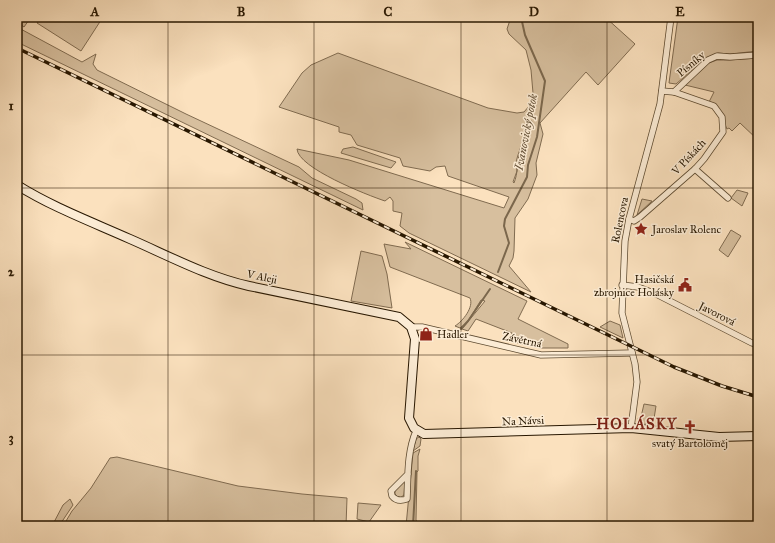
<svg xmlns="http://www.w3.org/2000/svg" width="775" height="543" font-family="'IM FELL Great Primer',serif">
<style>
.green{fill:#d7bf9e;stroke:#806b50;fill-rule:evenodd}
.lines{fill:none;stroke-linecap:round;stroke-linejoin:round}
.stream{stroke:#7b674c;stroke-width:2}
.street-casing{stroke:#5d4a30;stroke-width:7}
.secondary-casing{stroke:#281701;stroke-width:10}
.street{stroke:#fcecd5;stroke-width:5.5}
.secondary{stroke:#fcecd5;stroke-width:8}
.rail-casing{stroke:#281701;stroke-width:3.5}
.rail{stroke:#fcecd5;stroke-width:2;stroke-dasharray:6;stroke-linecap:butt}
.grid{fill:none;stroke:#281701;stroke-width:1;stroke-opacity:0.55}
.labels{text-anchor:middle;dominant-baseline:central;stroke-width:3;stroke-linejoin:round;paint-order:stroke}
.street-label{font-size:11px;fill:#281701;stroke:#fcecd5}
.poi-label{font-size:11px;fill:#281701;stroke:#fcecd5;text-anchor:start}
.water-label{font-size:12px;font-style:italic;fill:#604c33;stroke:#fcecd5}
.district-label{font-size:15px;font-weight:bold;letter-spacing:1px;fill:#7a1f14;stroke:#fcecd5}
.neatline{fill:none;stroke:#281701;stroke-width:1.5}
.grid-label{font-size:13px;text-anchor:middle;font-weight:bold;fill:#281701}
</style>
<rect width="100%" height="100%" fill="#fbe1be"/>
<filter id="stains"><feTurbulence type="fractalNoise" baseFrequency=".005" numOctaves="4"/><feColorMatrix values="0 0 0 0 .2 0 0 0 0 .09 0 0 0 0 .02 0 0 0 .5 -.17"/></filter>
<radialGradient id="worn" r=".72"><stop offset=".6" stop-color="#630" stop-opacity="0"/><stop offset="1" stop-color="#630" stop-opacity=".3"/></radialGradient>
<!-- green -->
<g class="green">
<polygon points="17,17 31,17 24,27 17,22"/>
<polygon points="41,17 103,17 81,51 37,23"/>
<path d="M511 17H605L635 44 598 85 586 72 540 123 543 134 536 163 537 175 528 199 515 218 514 251 513 258 509 266 531 292 409 233 400 226 402 213 393 211V201L390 197 385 201C367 195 298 168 297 149L349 160 504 208 509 197 448 176 445 166 436 167 430 171 403 166 400 158 357 145 351 135 339 132V127L279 107 302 73 311 65 338 53 488 108 517 113 524 112 530 105 533 93 531 70 526 50 509 34 507 29ZM530 121H532C528 133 523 143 519 155 517 164 518 173 514 183L513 182 517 171 516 162 518 155Z"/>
<polygon points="678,17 738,17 758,20 758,51 730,54 718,53 706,58 676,84 669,83"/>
<polygon points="17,27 82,62 96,54 93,64 97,70 186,114 299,167 312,178 356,199 362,203 363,210 17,42"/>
<path d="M758 58V140L740 123 732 131 729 128 727 129C721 116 724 108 709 102L714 92 685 85 709 63 717 60H728Z"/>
<polygon points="353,147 396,162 391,168 341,153 343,149"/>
<polygon points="737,190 748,193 742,206 731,198"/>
<polygon points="642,199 652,201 637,215"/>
<polygon points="731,230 741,236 728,257 719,250"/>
<path d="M405 242 527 301 518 319 568 344V348H540L510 341 512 333 476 319 468 331 462 329 485 301 481 300 468 321 460 328 455 326C463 321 474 307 470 298L390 267 384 244 411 249Z"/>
<polygon points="361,251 382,256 387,274 392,308 351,301"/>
<polygon points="610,321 620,325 623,338 600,327"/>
<polygon points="644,404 656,406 653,425 642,424 639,422 638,418 641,417"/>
<polygon points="419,437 421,439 420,446 413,451 416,439"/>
<polygon points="420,449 418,456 418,471 417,472 416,520 419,526 406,526 413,453"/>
<polygon points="117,457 238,486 302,494 347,498 346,526 63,526 72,511 91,488 110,458"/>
<polygon points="405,480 404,495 400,498 397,497 395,494 395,489"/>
<polygon points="70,499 73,505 59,526 52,526 63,505"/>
<polygon points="358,503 381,505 369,522 357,519"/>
</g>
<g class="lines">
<!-- stream -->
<g class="stream">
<polyline points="498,272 509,243 504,226 505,219 527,177 528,165 537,137 545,81 525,35 521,17"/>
<polyline points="461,329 468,321 490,289"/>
<polyline points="413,526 416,471"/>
</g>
<!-- street casing -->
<g class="street-casing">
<g id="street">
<polyline points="662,91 674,92 708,60 717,56 730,57 758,55"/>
<polyline points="695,169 728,198"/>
<polyline points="629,219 634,221 640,217 695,169 704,159 723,132 722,117 714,106 674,92"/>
<polyline points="622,285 638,287 656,294 752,343 758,345"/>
<polyline points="411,327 422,327 541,355 632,353"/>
<polyline points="631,428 637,382 635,364 622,313 625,241 629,219 660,104 671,17"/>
<path d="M408 474 391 491 392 496C396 501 401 501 407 499 408 476 407 452 416 431"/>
</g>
</g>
<!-- secondary casing -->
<g class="secondary-casing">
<path id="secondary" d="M17 185C52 207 92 222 130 239 169 256 208 277 249 286L399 317 411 327 415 339 409 418 414 428 424 434 631 428 719 437 758 436"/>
</g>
<!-- street -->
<use href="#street" class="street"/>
<!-- secondary -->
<use href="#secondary" class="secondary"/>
<!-- rail casing -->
<g class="rail-casing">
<polyline id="rail" points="17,48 674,367 722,386 758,397"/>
</g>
<!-- rail -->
<use href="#rail" class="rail"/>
</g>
<!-- grid -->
<path class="grid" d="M168 17V526M314 17V526M461 17V526M607 17V526M17 188H758M17 355H758"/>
<!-- icons -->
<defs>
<g id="sight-bare" transform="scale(1.08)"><path d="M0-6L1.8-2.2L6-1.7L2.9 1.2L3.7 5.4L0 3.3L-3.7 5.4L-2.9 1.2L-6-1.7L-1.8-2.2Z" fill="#8f2418" stroke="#fcecd5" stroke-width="2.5" paint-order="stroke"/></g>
<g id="civic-bare" transform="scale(1.08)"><path d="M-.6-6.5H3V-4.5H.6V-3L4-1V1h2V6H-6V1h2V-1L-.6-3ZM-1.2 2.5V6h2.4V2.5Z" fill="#8f2418" stroke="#fcecd5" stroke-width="2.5" paint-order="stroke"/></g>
<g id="shop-bare" transform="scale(1.08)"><path d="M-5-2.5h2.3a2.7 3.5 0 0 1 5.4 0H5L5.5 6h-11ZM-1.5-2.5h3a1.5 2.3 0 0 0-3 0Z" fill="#8f2418" stroke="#fcecd5" stroke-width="2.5" paint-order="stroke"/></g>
<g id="church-bare" transform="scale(1.08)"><path d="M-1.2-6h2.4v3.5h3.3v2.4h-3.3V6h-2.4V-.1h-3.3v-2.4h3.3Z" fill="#8f2418" stroke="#fcecd5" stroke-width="2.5" paint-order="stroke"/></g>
</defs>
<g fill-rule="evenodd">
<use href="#sight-bare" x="641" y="229"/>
<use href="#civic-bare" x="685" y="285"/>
<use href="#shop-bare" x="426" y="334"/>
<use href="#church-bare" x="690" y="427"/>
</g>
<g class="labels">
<!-- street labels -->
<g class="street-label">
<text transform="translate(691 64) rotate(-40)">Písníky</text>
<text transform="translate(689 157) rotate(-47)">V Pískách</text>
<text transform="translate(620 220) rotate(-78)">Rolencova</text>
<text transform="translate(262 277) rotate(12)">V Aleji</text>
<text transform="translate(717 314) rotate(27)">Javorová</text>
<text transform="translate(522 340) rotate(12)">Závětrná</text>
<text transform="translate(523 421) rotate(-2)">Na Návsi</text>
</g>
<!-- poi labels -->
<g class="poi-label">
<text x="652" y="229">Jaroslav Rolenc</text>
<text x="674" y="279" text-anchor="end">Hasičská<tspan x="674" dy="13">zbrojnice Holásky</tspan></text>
<text x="437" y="334">Hadler</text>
<text x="690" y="443" text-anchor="middle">svatý Bartoloměj</text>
</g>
<!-- water labels -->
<g class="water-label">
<text transform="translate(526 132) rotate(-79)">Ivanovický potok</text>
</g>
<!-- district labels -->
<g class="district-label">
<text x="637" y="424">HOLÁSKY</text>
</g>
</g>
<!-- margin -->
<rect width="775" height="543" fill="none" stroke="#fbe1be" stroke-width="44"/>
<rect x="22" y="22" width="731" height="499" class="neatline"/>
<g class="grid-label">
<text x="95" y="16">A</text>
<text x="241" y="16">B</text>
<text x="388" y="16">C</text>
<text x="534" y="16">D</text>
<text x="680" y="16">E</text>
<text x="11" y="110">1</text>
<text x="11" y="276">2</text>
<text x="11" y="442">3</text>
</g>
<rect width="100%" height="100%" filter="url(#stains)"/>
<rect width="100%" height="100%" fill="url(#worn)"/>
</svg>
